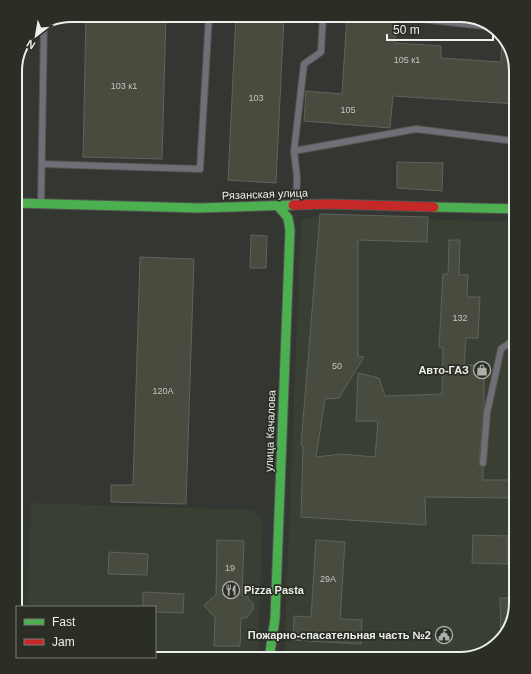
<svg xmlns="http://www.w3.org/2000/svg" width="531" height="674" font-family="Arial,sans-serif">
<style>
.built{fill:#393f32}
.building{fill:#474c3f;stroke:#60625e}
.lines{fill:none;stroke-linecap:round;stroke-linejoin:round}
.lane-casing{stroke:#52534f;stroke-width:8}
.fast-casing{stroke:#52534f;stroke-width:11}
.jam-casing{stroke:#52534f;stroke-width:11}
.lane{stroke:#706e77;stroke-width:6}
.fast{stroke:#4caf50;stroke-width:9}
.jam{stroke:#c62828;stroke-width:9}
.labels{text-anchor:middle;dominant-baseline:central;stroke-width:3.5;stroke-linejoin:round;paint-order:stroke}
.number-label{font-size:9px;fill:#c4c6bf}
.street-label{font-size:11px;fill:#edefea;stroke:#2a2e25}
.poi-label{font-size:11px;font-weight:bold;fill:#edefea;stroke:#2a2e25;text-anchor:end}
.rim{fill:none;stroke:#edefea;stroke-width:2}
</style>
<rect width="100%" height="100%" fill="#343631"/>
<!-- built -->
<g class="built">
<polygon points="318,216 516,222 516,604 509,631 491,650 461,659 284,659 301,220"/>
<polygon points="31,503 253,510 263,520 258,648 256,659 67,659 61,657 155,657 155,607 27,607"/>
</g>
<!-- building -->
<g class="building">
<polygon points="86,15 166,15 162,159 83,157"/>
<polygon points="236,15 284,15 276,183 228,180"/>
<polygon points="347,15 396,15 395,43 441,46 441,58 501,62 502,36 507,40 516,70 516,104 393,96 390,128 304,121 306,91 342,94"/>
<polygon points="397,162 443,163 442,191 397,188"/>
<polygon points="320,214 428,217 427,242 358,240 358,356 364,357 339,398 325,399 316,457 341,454 375,457 378,421 356,421 358,373 379,378 385,396 442,394 443,348 439,347 443,274 448,274 449,240 460,240 459,275 468,275 467,297 480,297 478,338 466,338 464,365 484,365 484,406 479,465 483,467 483,480 516,480 516,498 425,497 426,525 301,517 303,446 301,445"/>
<polygon points="251,235 267,236 266,268 250,268"/>
<polygon points="140,257 194,259 186,504 111,502 111,485 133,485"/>
<polygon points="473,535 508,536 508,564 472,563"/>
<polygon points="217,540 244,541 242,595 248,596 248,599 253,603 253,610 246,618 241,618 240,646 214,646 215,618 204,605 216,595"/>
<polygon points="316,540 345,542 340,619 362,620 361,644 293,640 294,616 311,617"/>
<polygon points="109,552 148,554 147,575 108,574"/>
<polygon points="143,592 184,594 183,613 155,612 155,607 143,607"/>
<polygon points="500,598 516,598 509,631 501,640"/>
</g>
<g class="lines">
<!-- lane casing -->
<g class="lane-casing">
<g id="lane">
<polyline points="420,19 493,27"/>
<polyline points="294,151 416,129 514,141"/>
<polyline points="42,164 200,169 209,15"/>
<polyline points="41,203 44,25"/>
<polyline points="296,204 297,177 294,151 304,64 321,52 323,15"/>
<polyline points="483,463 487,413 501,349 516,338"/>
</g>
</g>
<!-- fast casing -->
<g class="fast-casing">
<g id="fast">
<polyline points="15,203 199,208 293,205"/>
<polyline points="434,207 516,209"/>
<polyline points="269,659 275,619 290,230 288,218 279,207"/>
</g>
</g>
<!-- jam casing -->
<g class="jam-casing">
<polyline id="jam" points="293,205 328,204 434,207"/>
</g>
<!-- lane -->
<use href="#lane" class="lane"/>
<!-- fast -->
<use href="#fast" class="fast"/>
<!-- jam -->
<use href="#jam" class="jam"/>
</g>
<!-- icons -->
<defs>
<g id="shop-ring" transform="scale(0.9)"><circle r="9.5" fill="#2a2e25" stroke="#acaea9" stroke-width="1.5"/><path d="M-5-2.5h2.3a2.7 3.5 0 0 1 5.4 0H5L5.5 6h-11ZM-1.5-2.5h3a1.5 2.3 0 0 0-3 0Z" fill="#acaea9"/></g>
<g id="restaurant-ring" transform="scale(0.9)"><circle r="9.5" fill="#2a2e25" stroke="#acaea9" stroke-width="1.5"/><path d="M-5-6h1v4h1v-4h1v4h1v-4h1v5L-1.5 .5V6h-2V.5L-5-1ZM5-6V6H3V1.5H1.5Q1.5-4 5-6Z" fill="#acaea9"/></g>
<g id="civic-ring" transform="scale(0.9)"><circle r="9.5" fill="#2a2e25" stroke="#acaea9" stroke-width="1.5"/><path d="M-.6-6.5H3V-4.5H.6V-3L4-1V1h2V6H-6V1h2V-1L-.6-3ZM-1.2 2.5V6h2.4V2.5Z" fill="#acaea9"/></g>
</defs>
<g fill-rule="evenodd">
<use href="#shop-ring" x="482" y="370"/>
<use href="#restaurant-ring" x="231" y="590"/>
<use href="#civic-ring" x="444" y="635"/>
</g>
<g class="labels">
<!-- number labels -->
<g class="number-label">
<text x="407" y="60">105 к1</text>
<text x="124" y="86">103 к1</text>
<text x="256" y="98">103</text>
<text x="348" y="110">105</text>
<text x="460" y="318">132</text>
<text x="337" y="366">50</text>
<text x="163" y="391">120А</text>
<text x="230" y="568">19</text>
<text x="328" y="579">29А</text>
</g>
<!-- street labels -->
<g class="street-label">
<text transform="translate(265 194) rotate(-2)">Рязанская улица</text>
<text transform="translate(270 431) rotate(-88)">улица Качалова</text>
</g>
<!-- poi labels -->
<g class="poi-label">
<text x="469" y="370">Авто-ГАЗ</text>
<text x="244" y="590" text-anchor="start">Pizza Pasta</text>
<text x="431" y="635">Пожарно-спасательная часть №2</text>
</g>
</g>
<!-- crop -->
<path d="M0 0H531V674H0ZM71 22H460A49 49 0 0 1 509 71V603A49 49 0 0 1 460 652H71A49 49 0 0 1 22 603V71A49 49 0 0 1 71 22Z" fill="#2a2e25" fill-rule="evenodd"/>
<path class="rim" d="M71 22H460A49 49 0 0 1 509 71V603A49 49 0 0 1 460 652H71A49 49 0 0 1 22 603V71A49 49 0 0 1 71 22Z"/>
<!-- legend -->
<rect x="16" y="606" width="140" height="52" fill="#2a2e25" stroke="#787b74"/>
<rect x="24" y="619" width="20" height="6" fill="#4caf50" stroke="#787b74"/>
<text x="52" y="626" font-size="12" fill="#edefea">Fast</text>
<rect x="24" y="639" width="20" height="6" fill="#c62828" stroke="#787b74"/>
<text x="52" y="646" font-size="12" fill="#edefea">Jam</text>
<!-- north arrow -->
<g transform="translate(36 36) rotate(211)" stroke="#2a2e25" stroke-width="3" paint-order="stroke">
<path d="M0-3L7 15L0 10L-7 15Z" fill="#edefea"/>
<text y="-6" font-size="11" font-weight="bold" text-anchor="middle" fill="#edefea">N</text>
</g>
<!-- scale -->
<path d="M387 34v6h106v-6" fill="none" stroke="#edefea" stroke-width="2"/>
<text x="393" y="34" font-size="12" fill="#edefea" stroke="#2a2e25" stroke-width="3" paint-order="stroke">50 m</text>
</svg>
